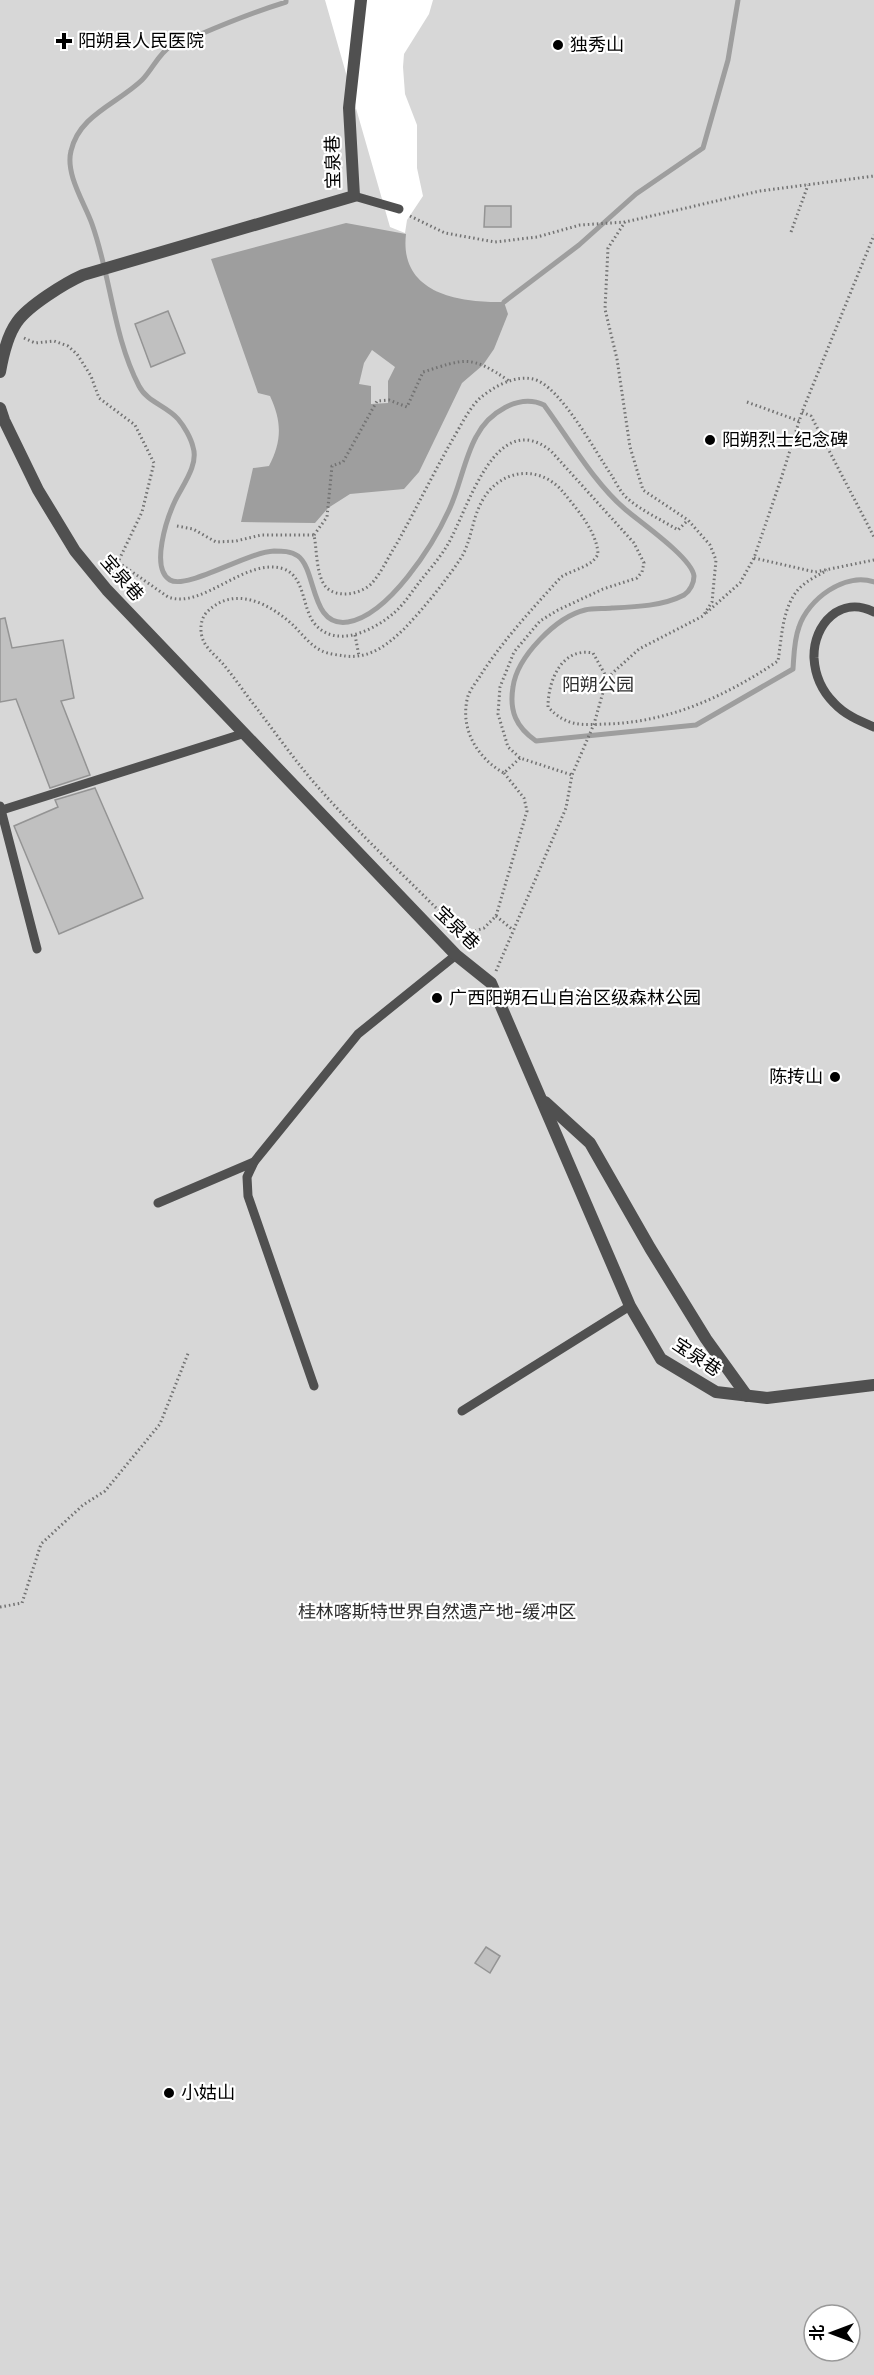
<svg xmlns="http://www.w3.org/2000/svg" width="874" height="2375" font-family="Rubik,'Noto Sans SC',sans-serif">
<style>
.green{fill:#d7d7d7;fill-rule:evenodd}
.water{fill:#9e9e9e;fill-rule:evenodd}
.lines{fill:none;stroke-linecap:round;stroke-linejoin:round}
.stream{stroke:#9e9e9e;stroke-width:5}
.building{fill:#c0c0c0;stroke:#949494;stroke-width:1.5}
.path{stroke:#727272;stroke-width:3;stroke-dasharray:1.5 3;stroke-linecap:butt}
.service{stroke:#505050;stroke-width:9}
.minor{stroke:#505050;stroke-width:12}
.poi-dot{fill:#000;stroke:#fff;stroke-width:2}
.labels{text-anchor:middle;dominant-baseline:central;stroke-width:4.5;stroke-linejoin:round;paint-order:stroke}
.poi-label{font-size:18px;fill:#000;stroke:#fff;text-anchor:start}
.street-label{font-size:18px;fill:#000;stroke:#fff}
.park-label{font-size:18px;fill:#2e2e2e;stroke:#fff}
</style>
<rect width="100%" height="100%" fill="#fff"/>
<!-- green -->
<path class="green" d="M0 0H325L390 227 405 233 407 220 423 196 417 168V125L405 94 403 67 404 54 429 14 433 0H874V2375H0ZM814 2315H850V2351H814Z"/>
<!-- water -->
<path class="water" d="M346 223 406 234C399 293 458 303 504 302L508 314 494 349 483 365 462 383 419 472 404 489 350 494 328 508 315 523 241 522 253 468 269 466C282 441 282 422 270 396L258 393 211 259ZM372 350 395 367 388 381V403L371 404V386L359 384 364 363Z"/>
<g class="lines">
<!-- stream -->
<g class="stream">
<path d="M286 0V2C257 11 229 22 201 34 191 38 180 41 171 46 159 53 152 70 142 80 117 104 79 115 71 151 65 174 85 204 92 224 111 277 113 336 139 386 147 402 167 406 178 419 184 426 191 438 193 447 199 465 182 486 175 501 167 518 150 568 170 580 187 590 247 552 274 551 282 551 291 551 298 556 317 570 310 628 348 622 389 615 433 545 449 510 460 487 464 459 476 437 488 413 519 393 544 405 569 439 594 483 626 510 640 522 692 558 694 576 694 583 690 591 684 595 663 606 635 607 612 608 604 609 593 608 585 610 556 617 517 657 513 687 509 711 516 727 536 741L696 725 793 669C794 655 794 640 799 627 808 599 845 572 874 582"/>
<polyline points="504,302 579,245 636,194 703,148 728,60 738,0"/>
</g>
</g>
<!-- building -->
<g class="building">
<polygon points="485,206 511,206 511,227 484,227"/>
<polygon points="168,311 185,353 151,367 135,324"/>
<polygon points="5,618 12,648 63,640 74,698 61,701 90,775 50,788 16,699 0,702 0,619"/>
<polygon points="95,788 143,898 59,934 14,826 58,807 55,800"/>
<polygon points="486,1947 500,1956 490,1973 475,1963"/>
</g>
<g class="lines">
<!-- path -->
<g class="path">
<polyline points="410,216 445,233 495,242 537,237 580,225 625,222 760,191 874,176"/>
<polyline points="791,232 808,185"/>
<path d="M24 338 35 343 54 341 68 346 77 354 91 376 99 398 135 425 154 463 142 512 118 562 168 597C203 610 246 556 284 569 305 577 302 607 314 623 335 650 375 630 395 612 404 604 411 593 418 584 428 571 440 558 448 544 468 510 495 406 551 451L634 543 644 563 642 572 637 578 603 589 558 610 540 621 514 652 500 687 498 714 508 747 520 758 572 775"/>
<polyline points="747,402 799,421"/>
<polyline points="802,412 811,416 874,537"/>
<path d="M177 526 193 529 216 542 236 541 261 535H314C317 549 316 576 326 587 337 599 362 594 372 583 382 572 388 557 396 545 416 509 434 472 454 437 461 425 469 409 479 399 493 387 514 375 533 379 560 385 596 453 612 476 616 483 621 493 628 499 642 511 662 520 678 530L688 520"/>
<path d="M314 535 327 517 332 466 343 462 377 401 389 400 407 407 423 372C465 359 470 354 509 381"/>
<polyline points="754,558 815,572 874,560"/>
<polyline points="113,574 118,562"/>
<polyline points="706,613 740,583 754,558 781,479 802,412 874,235"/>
<polyline points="355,635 359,656"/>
<path d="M607 678 593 653C562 647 548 680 548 707 567 727 581 725 607 724 670 722 726 696 778 661 782 637 782 602 803 585 810 579 819 575 827 570"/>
<path d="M504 773 524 798 527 811 496 916 484 928 469 933 452 924C407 878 359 834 317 786 296 762 277 735 258 710 246 695 235 678 223 664 217 657 208 650 204 642 199 632 200 618 208 611 235 585 270 604 293 625 302 634 310 645 322 651 328 654 338 655 345 656 370 659 387 645 404 629 424 608 445 582 461 558 471 542 472 520 481 503 498 469 539 463 563 492 577 509 597 532 598 554 592 567 574 569 561 577 533 608 505 638 482 673 478 680 471 688 468 696 459 728 477 758 504 773L520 758"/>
<polyline points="496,916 513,930"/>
<polyline points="496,971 566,808 572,775 594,724 607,678 639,649 703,616 712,602 716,560 710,545 688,520 643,490 630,447 617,359 605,309 608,248 625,222"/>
<polyline points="0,1607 22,1603 41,1544 83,1505 105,1491 160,1424 189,1351"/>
</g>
<!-- service -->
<g class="service">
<polyline points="354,196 399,209"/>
<path d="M874 612C841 595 813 624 814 658 815 675 822 691 834 703 845 715 860 721 874 727"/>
<polyline points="0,806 37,949"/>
<polyline points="2,810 242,734"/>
<polyline points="254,1162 247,1177 248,1196 314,1386"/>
<polyline points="158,1203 254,1162 358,1034 456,955"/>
<polyline points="462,1411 630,1306"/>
</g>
<!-- minor -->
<g class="minor">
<path d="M0 372C3 355 7 336 17 322 28 306 65 283 83 275L354 196 349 108 361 0"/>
<polyline points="0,408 4,420 38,490 75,551 107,590 456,955 491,983 630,1306 661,1359 716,1392 767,1398 874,1385"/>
<polyline points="545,1102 590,1143 650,1248 706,1339 747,1396"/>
</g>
</g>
<!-- markers -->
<g class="poi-dot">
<path d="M61 32h6v6h6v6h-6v6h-6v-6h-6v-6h6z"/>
<circle cx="558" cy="45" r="6"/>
<circle cx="710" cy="440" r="6"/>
<circle cx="437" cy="998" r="6"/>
<circle cx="835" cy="1077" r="6"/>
<circle cx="169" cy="2093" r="6"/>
</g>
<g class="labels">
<!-- poi labels -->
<g class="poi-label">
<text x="78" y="41">阳朔县人民医院</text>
<text x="570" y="45">独秀山</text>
<text x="722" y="440">阳朔烈士纪念碑</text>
<text x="449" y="998">广西阳朔石山自治区级森林公园</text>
<text x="823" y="1077" text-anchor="end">陈抟山</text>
<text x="181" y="2093">小姑山</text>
</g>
<!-- street labels -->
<g class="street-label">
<text transform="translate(333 162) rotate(-91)">宝泉巷</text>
<text transform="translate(122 578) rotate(49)">宝泉巷</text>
<text transform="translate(457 928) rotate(44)">宝泉巷</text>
<text transform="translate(697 1357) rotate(34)">宝泉巷</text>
</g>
<!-- park labels -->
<g class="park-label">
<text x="598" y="685">阳朔公园</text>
<text x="437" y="1612">桂林喀斯特世界自然遗产地-缓冲区</text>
</g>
</g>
<!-- north arrow -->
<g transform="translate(832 2333) rotate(270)"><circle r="28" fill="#ffffff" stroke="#999999" stroke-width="1.5"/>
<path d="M0-4.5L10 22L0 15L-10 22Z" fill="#000000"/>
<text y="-9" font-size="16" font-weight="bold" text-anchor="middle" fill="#000000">北</text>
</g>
</svg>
